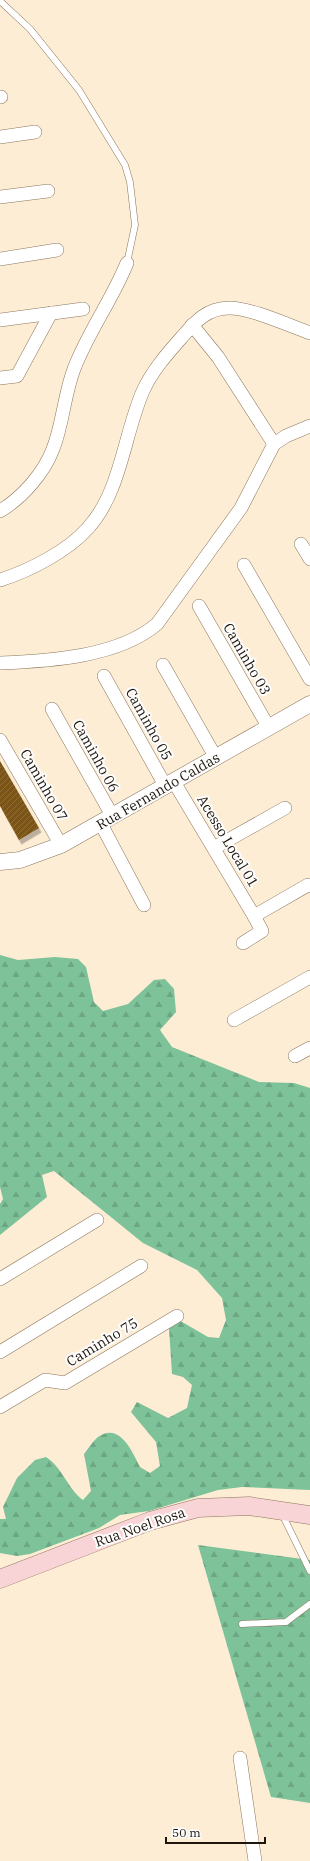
<svg xmlns="http://www.w3.org/2000/svg" width="310" height="1861" font-family="'IBM Plex Serif',serif">
<style>
.forest{fill:url(#forest-firs)}
.building{fill:url(#building-hatch);filter:url(#shadow)}
.lines{fill:none;stroke-linecap:round;stroke-linejoin:round}
.service-casing{stroke:#8a765c;stroke-width:7}
.minor-casing{stroke:#8a765c;stroke-width:14}
.tertiary-casing{stroke:#8a765c;stroke-width:17}
.secondary-casing{stroke:#8a765c;stroke-width:19}
.service{stroke:#fff;stroke-width:6}
.minor{stroke:#fff;stroke-width:13}
.tertiary{stroke:#fff;stroke-width:16}
.secondary{stroke:#f9d4d6;stroke-width:18}
.labels{text-anchor:middle;dominant-baseline:central;stroke-width:4;stroke-linejoin:round;paint-order:stroke}
.street-label{font-size:14px;fill:#1e160c;stroke:#fdfdfd}
</style>
<defs>
<pattern id="forest-firs" width="22" height="20" patternUnits="userSpaceOnUse"><rect width="22" height="20" fill="#7dc299"/><path d="M5 1l3.5 6h-7zM16 11l3.5 6h-7z" fill="#6ca683"/></pattern>
<pattern id="building-hatch" width="6" height="6" patternUnits="userSpaceOnUse"><rect width="6" height="6" fill="#7b5413"/><path d="M-1 1l2-2M0 6l6-6M5 7l2-2" fill="none" stroke="#8b6d3c"/></pattern>
<filter id="shadow"><feDropShadow dx="2.5" dy="4.5" stdDeviation="0" flood-color="#0004"/></filter>
</defs>
<rect width="100%" height="100%" fill="#feedd5"/>
<!-- forest -->
<g class="forest">
<path d="M0 955 18 960 55 957 78 959 86 967 94 1002 103 1011 128 1004 154 980 165 979 174 989 176 1012 160 1030 172 1047 259 1082 294 1083 310 1088V1490L242 1487 218 1490 149 1511 120 1515 99 1528 30 1554 17 1556 0 1553V1519H6L3 1507 17 1478 35 1460 46 1457C63 1468 67 1488 83 1500L91 1491 84 1454C88 1449 93 1441 98 1437 120 1421 133 1453 140 1467L150 1473 160 1466 156 1442 131 1412 137 1402 168 1418 187 1408 192 1385 183 1377 172 1374 169 1328 177 1319 208 1337 219 1338 226 1320 222 1298 197 1270 143 1243 54 1171 42 1175 47 1197 0 1235V1204L3 1199 0 1187Z"/>
<polygon points="198,1545 310,1560 310,1803 271,1797"/>
</g>
<!-- building -->
<polygon class="building" points="0,761 39,828 19,840 0,806"/>
<g class="lines">
<!-- service casing -->
<g class="service-casing">
<g id="service">
<polyline points="0,1 30,29 79,90 125,165 130,182 135,225 127,263"/>
<polyline points="282,1514 310,1571"/>
<polyline points="242,1624 286,1622 310,1604"/>
</g>
</g>
<!-- minor casing -->
<g class="minor-casing">
<g id="minor">
<polyline points="0,97 1,97"/>
<polyline points="0,137 35,132"/>
<polyline points="0,197 48,191"/>
<polyline points="0,259 57,250"/>
<polyline points="0,320 83,309"/>
<polyline points="192,325 218,357 274,444"/>
<polyline points="0,378 17,376 51,313"/>
<path d="M0 511C22 498 44 473 53 449 63 424 64 395 74 369 88 332 112 300 127 263"/>
<polyline points="301,544 310,559"/>
<polyline points="244,565 310,679"/>
<path d="M0 580C29 571 68 551 88 528 121 492 124 434 143 391 152 371 167 354 182 337 195 322 207 308 229 308 251 308 288 325 310 333"/>
<polyline points="199,606 269,728"/>
<path d="M0 663C50 661 118 657 157 624L241 508 274 444 286 436 310 426"/>
<polyline points="163,665 216,758"/>
<polyline points="104,676 166,787"/>
<polyline points="52,709 113,817"/>
<polyline points="0,740 61,845"/>
<polyline points="174,782 254,916"/>
<polyline points="101,824 144,905"/>
<polyline points="214,848 285,808"/>
<polyline points="243,943 262,931 254,916 308,885 310,886"/>
<polyline points="234,1020 310,977"/>
<polyline points="295,1056 310,1048"/>
<polyline points="0,1279 97,1220"/>
<polyline points="0,1352 141,1266"/>
<polyline points="0,1407 45,1380 65,1383 177,1316"/>
<polyline points="240,1758 255,1861"/>
</g>
</g>
<!-- tertiary casing -->
<g class="tertiary-casing">
<polyline id="tertiary" points="0,862 20,860 61,845 310,704"/>
</g>
<!-- secondary casing -->
<g class="secondary-casing">
<polyline id="secondary" points="0,1579 150,1521 198,1508 249,1506 310,1515"/>
</g>
<!-- service -->
<use href="#service" class="service"/>
<!-- minor -->
<use href="#minor" class="minor"/>
<!-- tertiary -->
<use href="#tertiary" class="tertiary"/>
<!-- secondary -->
<use href="#secondary" class="secondary"/>
</g>
<g class="labels">
<!-- street labels -->
<g class="street-label">
<text transform="translate(247 659) rotate(60)">Caminho 03</text>
<text transform="translate(149 724) rotate(61)">Caminho 05</text>
<text transform="translate(96 756) rotate(61)">Caminho 06</text>
<text transform="translate(44 785) rotate(60)">Caminho 07</text>
<text transform="translate(158 791) rotate(-30)">Rua Fernando Caldas</text>
<text transform="translate(228 841) rotate(59)">Acesso Local 01</text>
<text transform="translate(102 1342) rotate(-31)">Caminho 75</text>
<text transform="translate(140 1527) rotate(-19)">Rua Noel Rosa</text>
</g>
</g>
<!-- scale -->
<path d="M166 1837v6h99v-6" fill="none" stroke="#1e160c" stroke-width="2"/>
<text x="172" y="1837" font-size="12" fill="#1e160c" stroke="#fdfdfd" stroke-width="3" paint-order="stroke">50 m</text>
</svg>
